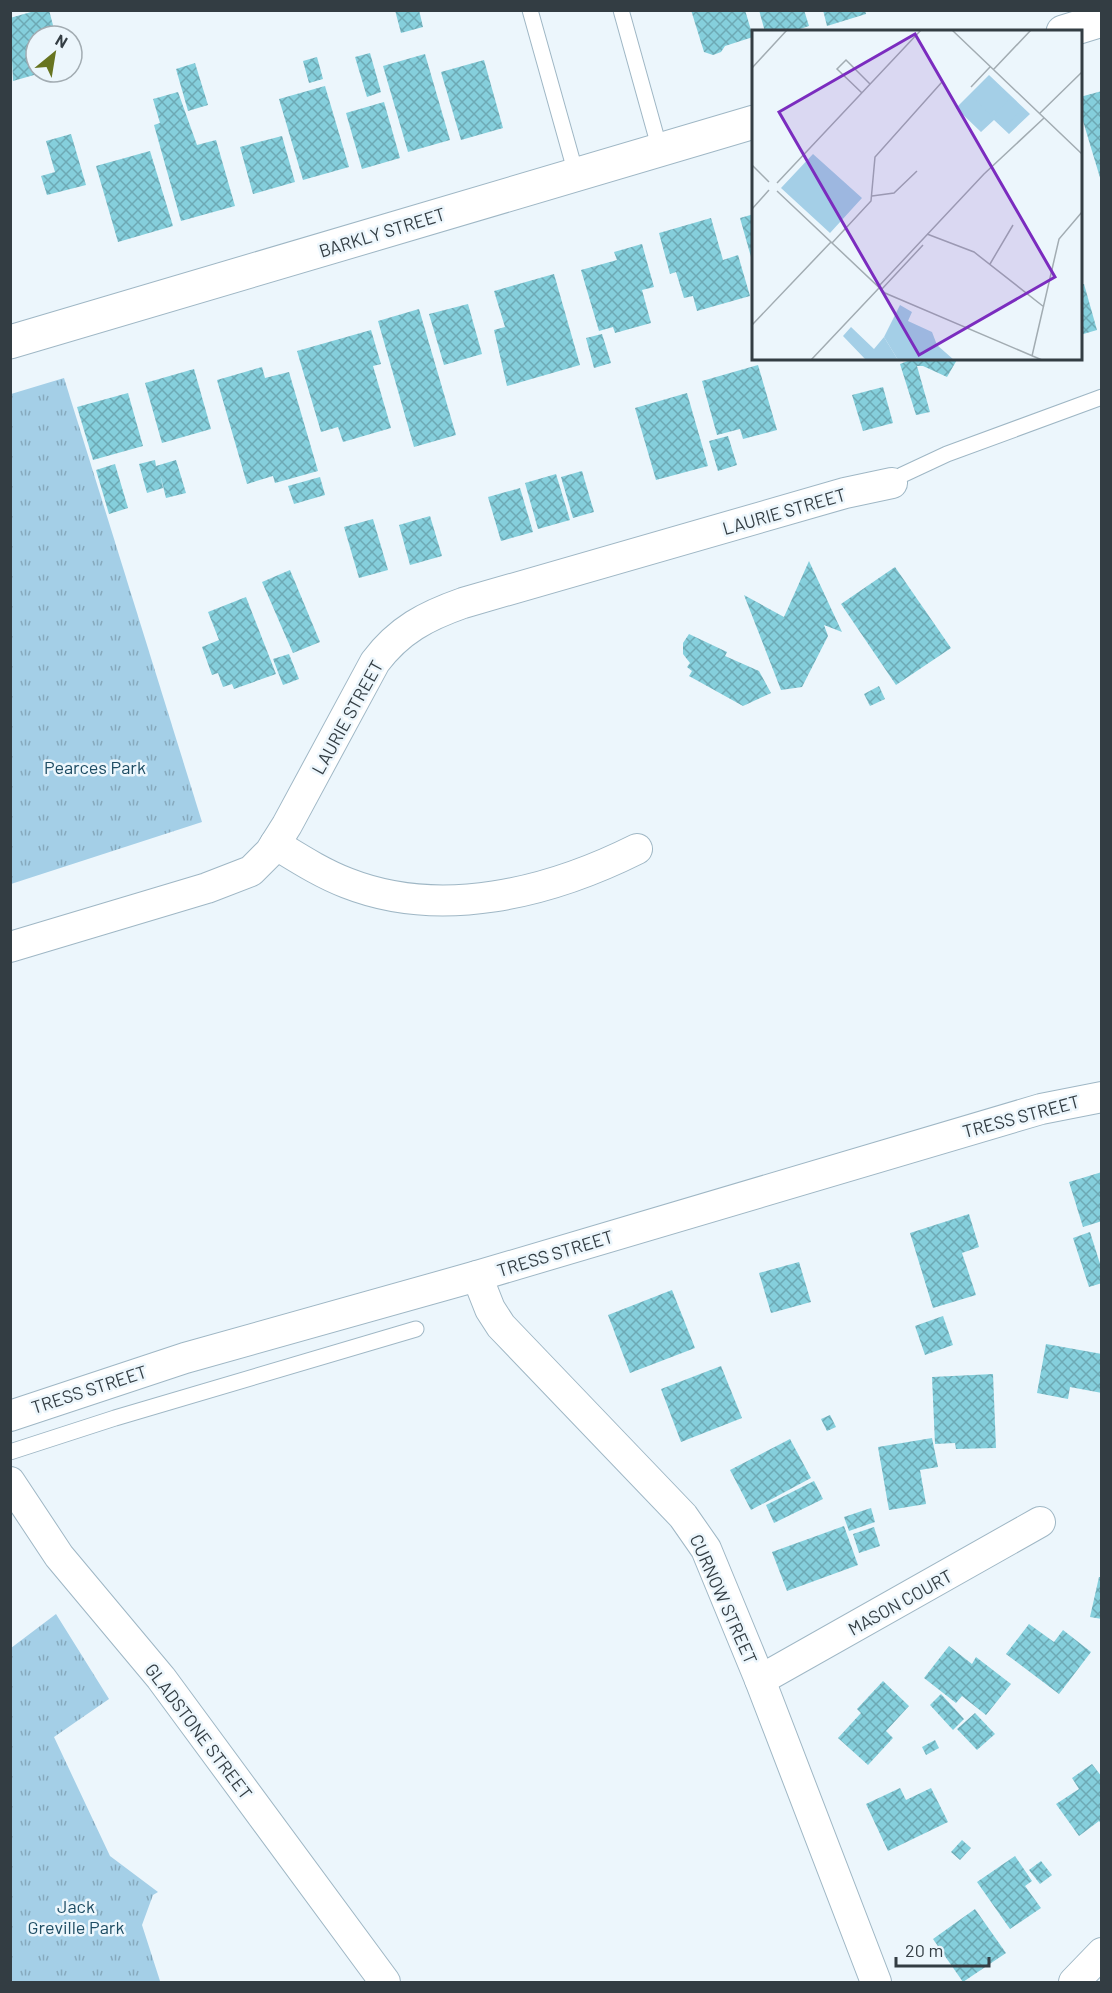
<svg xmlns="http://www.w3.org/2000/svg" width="1112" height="1993" font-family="Barlow,sans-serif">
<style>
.park{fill:url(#park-tufts)}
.building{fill:url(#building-cross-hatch)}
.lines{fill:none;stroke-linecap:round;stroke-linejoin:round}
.service-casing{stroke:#9fb7c5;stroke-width:17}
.minor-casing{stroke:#9fb7c5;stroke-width:32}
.secondary-casing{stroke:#9fb7c5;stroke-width:35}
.service{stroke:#fff;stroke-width:15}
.minor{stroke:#fff;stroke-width:30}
.secondary{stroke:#fff;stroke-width:33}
.labels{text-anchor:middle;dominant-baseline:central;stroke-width:5;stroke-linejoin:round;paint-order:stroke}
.street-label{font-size:18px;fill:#333d43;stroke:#ecf6fc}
.park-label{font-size:18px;fill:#1d4c63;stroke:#ecf6fc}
.inset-road{fill:none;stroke:#a2acb2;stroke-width:1.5}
.view{fill:#7b2cbf;fill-opacity:0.15;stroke:#7b2cbf;stroke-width:3}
.inset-edge{fill:none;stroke:#333d43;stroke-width:3}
</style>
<defs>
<pattern id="park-tufts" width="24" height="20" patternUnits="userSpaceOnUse" patternTransform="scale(1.5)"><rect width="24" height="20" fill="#a4cfe7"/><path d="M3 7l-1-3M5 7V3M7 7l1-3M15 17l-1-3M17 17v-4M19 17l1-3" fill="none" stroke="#86a9bd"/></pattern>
<pattern id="building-cross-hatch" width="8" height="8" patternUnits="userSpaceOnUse" patternTransform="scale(1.5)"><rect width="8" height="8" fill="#85cfdc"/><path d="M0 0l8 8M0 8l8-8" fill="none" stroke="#6da9b4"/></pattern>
</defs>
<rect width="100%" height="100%" fill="#ecf6fc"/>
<!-- park -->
<g class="park">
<polygon points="64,378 202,822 11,884 11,394"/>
<polygon points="56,1614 109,1699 54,1737 110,1856 158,1892 153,1895 142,1925 160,1981 157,1982 11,1982 11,1648"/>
</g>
<!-- building -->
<g class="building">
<polygon points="38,10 49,10 54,29 45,32 46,36 36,36 36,72 41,73 13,81 10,18"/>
<polygon points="395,10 419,10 423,27 401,33"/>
<polygon points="691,10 745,10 753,37 725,46 721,52 713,55 704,52"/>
<polygon points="759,10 804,10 809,26 791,32 765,32"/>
<polygon points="823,10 865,10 866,14 827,26"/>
<polygon points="370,53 381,92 367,97 355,57"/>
<polygon points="425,54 450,140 408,152 383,66"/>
<polygon points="317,57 323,79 309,83 303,61"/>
<polygon points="484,60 503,128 461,140 441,72"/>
<polygon points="195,63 208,105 188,111 176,69"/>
<polygon points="325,86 349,167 303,180 279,99"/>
<polygon points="1102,91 1102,181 1101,181 1080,111 1080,97"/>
<polygon points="178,92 197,145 216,140 235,206 181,221 154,125 160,123 153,99"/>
<polygon points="384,102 400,158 362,169 346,113"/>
<polygon points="71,134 86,185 47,195 41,176 55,172 46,141"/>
<polygon points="282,136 295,182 253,194 240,147"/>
<polygon points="150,151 173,226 118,242 96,166"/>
<polygon points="754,214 754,264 753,264 740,218"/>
<polygon points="711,218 723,260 738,255 750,296 697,311 693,296 684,298 676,272 670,274 659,233"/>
<polygon points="642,244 654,287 642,290 651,323 615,333 613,327 599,331 581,270 617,260 614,252"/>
<polygon points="554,274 580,365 507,386 494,330 505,327 494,291"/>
<polygon points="1084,284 1097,330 1080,335 1080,285"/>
<polygon points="468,304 482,354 444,365 429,314"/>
<polygon points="419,309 456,435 414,447 378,321"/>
<polygon points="371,330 381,364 373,366 391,428 343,442 338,427 321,432 297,351"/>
<polygon points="602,334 611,363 594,368 586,338"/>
<polygon points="908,358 958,358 947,377 923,366 917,366 930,412 916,415 900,364 910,360"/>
<polygon points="758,365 777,430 743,439 740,429 717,435 702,381"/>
<polygon points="262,367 265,378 289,372 318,471 275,483 273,476 247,484 217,380"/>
<polygon points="194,369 211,429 162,443 145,383"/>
<polygon points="883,387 893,423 863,431 852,395"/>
<polygon points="128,393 143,446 93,460 77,407"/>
<polygon points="687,393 708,466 656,480 635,408"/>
<polygon points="728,436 737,465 718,471 709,441"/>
<polygon points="155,460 156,466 176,460 186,493 166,498 160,474 163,488 147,493 139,464"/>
<polygon points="115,464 128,508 109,514 96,470"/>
<polygon points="582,471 594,512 573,518 561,477"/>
<polygon points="556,474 570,520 538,529 525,483"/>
<polygon points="320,477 325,495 294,504 288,486"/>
<polygon points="520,488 533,532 501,541 488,497"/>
<polygon points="430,516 442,556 410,565 399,525"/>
<polygon points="373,519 388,570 359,578 344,527"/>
<polygon points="809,561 842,632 824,625 828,636 802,687 781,690 744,595 784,617"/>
<polygon points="895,567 951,648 896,685 841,604"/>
<polygon points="290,570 320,642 293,653 262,582"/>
<polygon points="246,597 276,674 234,689 232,684 223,687 218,673 212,675 202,647 219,640 208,612"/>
<polygon points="689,634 727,652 725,656 759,671 771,693 743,706 689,676 692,671 687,667 690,663 683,654 683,643"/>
<polygon points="289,654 299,679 283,685 273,659"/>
<polygon points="879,686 885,699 870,706 864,694"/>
<polygon points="1102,1172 1102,1221 1083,1227 1069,1182"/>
<polygon points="969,1214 979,1247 962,1253 976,1295 933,1308 910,1233"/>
<polygon points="1090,1232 1102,1270 1102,1283 1089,1287 1073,1238"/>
<polygon points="799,1262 811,1302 771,1313 759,1273"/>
<polygon points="672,1290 695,1348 630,1373 608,1315"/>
<polygon points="943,1316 953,1345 925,1355 915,1326"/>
<polygon points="1046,1344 1102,1354 1102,1393 1070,1387 1068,1399 1037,1393"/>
<polygon points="721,1366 742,1418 681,1442 661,1389"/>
<polygon points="993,1374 996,1448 956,1449 955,1443 935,1444 932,1377"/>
<polygon points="830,1415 836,1427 827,1431 821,1419"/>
<polygon points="932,1438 938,1467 920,1470 926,1504 889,1510 878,1447"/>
<polygon points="790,1439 811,1478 751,1510 730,1470"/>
<polygon points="814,1481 823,1499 774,1523 766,1505"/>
<polygon points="871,1508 875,1522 849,1531 844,1517"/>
<polygon points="844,1526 858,1565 787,1591 772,1552"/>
<polygon points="874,1527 880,1546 859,1553 853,1534"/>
<polygon points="1099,1577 1102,1577 1102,1619 1090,1617"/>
<polygon points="1029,1624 1054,1642 1063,1630 1091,1652 1059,1694 1006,1654"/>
<polygon points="949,1646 972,1664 976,1657 1011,1684 986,1715 962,1696 956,1703 924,1678"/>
<polygon points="883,1681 909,1706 886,1731 893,1738 868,1765 838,1738 861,1713 857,1709"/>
<polygon points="941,1694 964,1719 953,1730 930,1705"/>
<polygon points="975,1713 995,1734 977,1750 957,1729"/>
<polygon points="935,1740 939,1748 926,1755 922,1747"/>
<polygon points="1092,1764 1102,1777 1102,1825 1099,1821 1079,1836 1056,1804 1079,1789 1072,1778"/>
<polygon points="900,1788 906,1800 931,1788 948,1822 888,1851 866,1804"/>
<polygon points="962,1840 971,1848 960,1860 951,1852"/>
<polygon points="1015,1856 1032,1881 1025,1886 1041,1908 1010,1929 977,1882"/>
<polygon points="1041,1861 1052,1875 1040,1884 1029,1870"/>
<polygon points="975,1909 1006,1953 963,1982 933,1939"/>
</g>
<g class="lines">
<!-- service casing -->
<g class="service-casing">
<g id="service">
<polyline points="530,10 576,174"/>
<polyline points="621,10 660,150"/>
<polyline points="892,483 902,475 947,454 1102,397"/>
<polyline points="10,1452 115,1418 416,1329"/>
</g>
</g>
<!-- minor casing -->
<g class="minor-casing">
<g id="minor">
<path d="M275 844C298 858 321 873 347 883 441 920 549 893 637 849"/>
<path d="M10 947 207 888 251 871 270 852 287 825 375 662C399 630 426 616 463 603L845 493 892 483"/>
<polyline points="477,1276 490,1309 501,1326 683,1516 706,1549 760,1680 876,1982"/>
<polyline points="10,1416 185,1358 477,1276 1041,1109 1102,1097"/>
<polyline points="10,1482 59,1556 161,1678 385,1982"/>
<polyline points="760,1680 1040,1522"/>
<polyline points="1074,1982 1102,1953"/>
</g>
</g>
<!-- secondary casing -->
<g class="secondary-casing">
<g id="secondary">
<polyline points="1063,32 1102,20"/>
<polyline points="10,342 754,122"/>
</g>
</g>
<!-- service -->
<use href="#service" class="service"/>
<!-- minor -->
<use href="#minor" class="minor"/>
<!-- secondary -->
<use href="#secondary" class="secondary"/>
</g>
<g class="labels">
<!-- street labels -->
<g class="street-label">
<text transform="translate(382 232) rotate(-17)">BARKLY STREET</text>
<text transform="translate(784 511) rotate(-16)">LAURIE STREET</text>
<text transform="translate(347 717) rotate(-61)">LAURIE STREET</text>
<text transform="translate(1021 1116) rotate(-15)">TRESS STREET</text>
<text transform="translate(555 1253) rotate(-17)">TRESS STREET</text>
<text transform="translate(89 1389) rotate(-18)">TRESS STREET</text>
<text transform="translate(724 1599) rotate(66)">CURNOW STREET</text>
<text transform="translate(900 1602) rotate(-29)">MASON COURT</text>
<text transform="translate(199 1731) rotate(53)">GLADSTONE STREET</text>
</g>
<!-- park labels -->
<g class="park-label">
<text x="95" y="767">Pearces Park</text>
<text x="76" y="1906">Jack<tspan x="76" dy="21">Greville Park</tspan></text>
</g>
</g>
<!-- overview -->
<g transform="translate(752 30)">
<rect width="330" height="330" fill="#ecf6fc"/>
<path d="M99 297 122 319 132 307 146 330H114L91 306Z" fill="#a4cfe7"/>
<path d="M237 45 278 84 257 104 242 90 229 102 204 78ZM61 124 110 168 78 203 29 158ZM148 275 160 282 156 291 180 302 185 315 202 330H146L132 307Z" fill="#a4cfe7"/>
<path d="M238 49 256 66 238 84 220 67ZM257 69 269 80 254 96 242 85Z" fill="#a4cfe7"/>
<path class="inset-road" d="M200 0 330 124M0 38 35 0M241 40 279 0M219 57 238 37M110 63 85 39 94 30 118 54M287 84 330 42M0 135 17 152M25 153 169 0M25 161 133 263 290 330M120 166 142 163 165 141M0 179 17 160M175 204 222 222 292 277M80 213 119 171 123 127 190 52M238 234 261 195M126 257 232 144 292 88M129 260 171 215M0 295 79 212M280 326 307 209 330 182M59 330 127 258"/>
<path class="view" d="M163 4 303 247 167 325 27 82Z"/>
<rect width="330" height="330" class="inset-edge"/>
</g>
<!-- border -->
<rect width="1112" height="1993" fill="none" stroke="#333d43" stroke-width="24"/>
<!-- north arrow -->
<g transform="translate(54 54) rotate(30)"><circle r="28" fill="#ecf6fc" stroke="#a2acb2" stroke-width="1.5"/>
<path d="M0-4.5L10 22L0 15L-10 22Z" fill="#677420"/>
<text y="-9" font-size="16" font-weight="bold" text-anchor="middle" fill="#333d43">N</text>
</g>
<!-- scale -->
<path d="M896 1957v9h93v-9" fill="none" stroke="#333d43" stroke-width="3"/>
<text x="905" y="1957" font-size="18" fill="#333d43" stroke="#ecf6fc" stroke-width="4.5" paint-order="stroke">20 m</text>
</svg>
